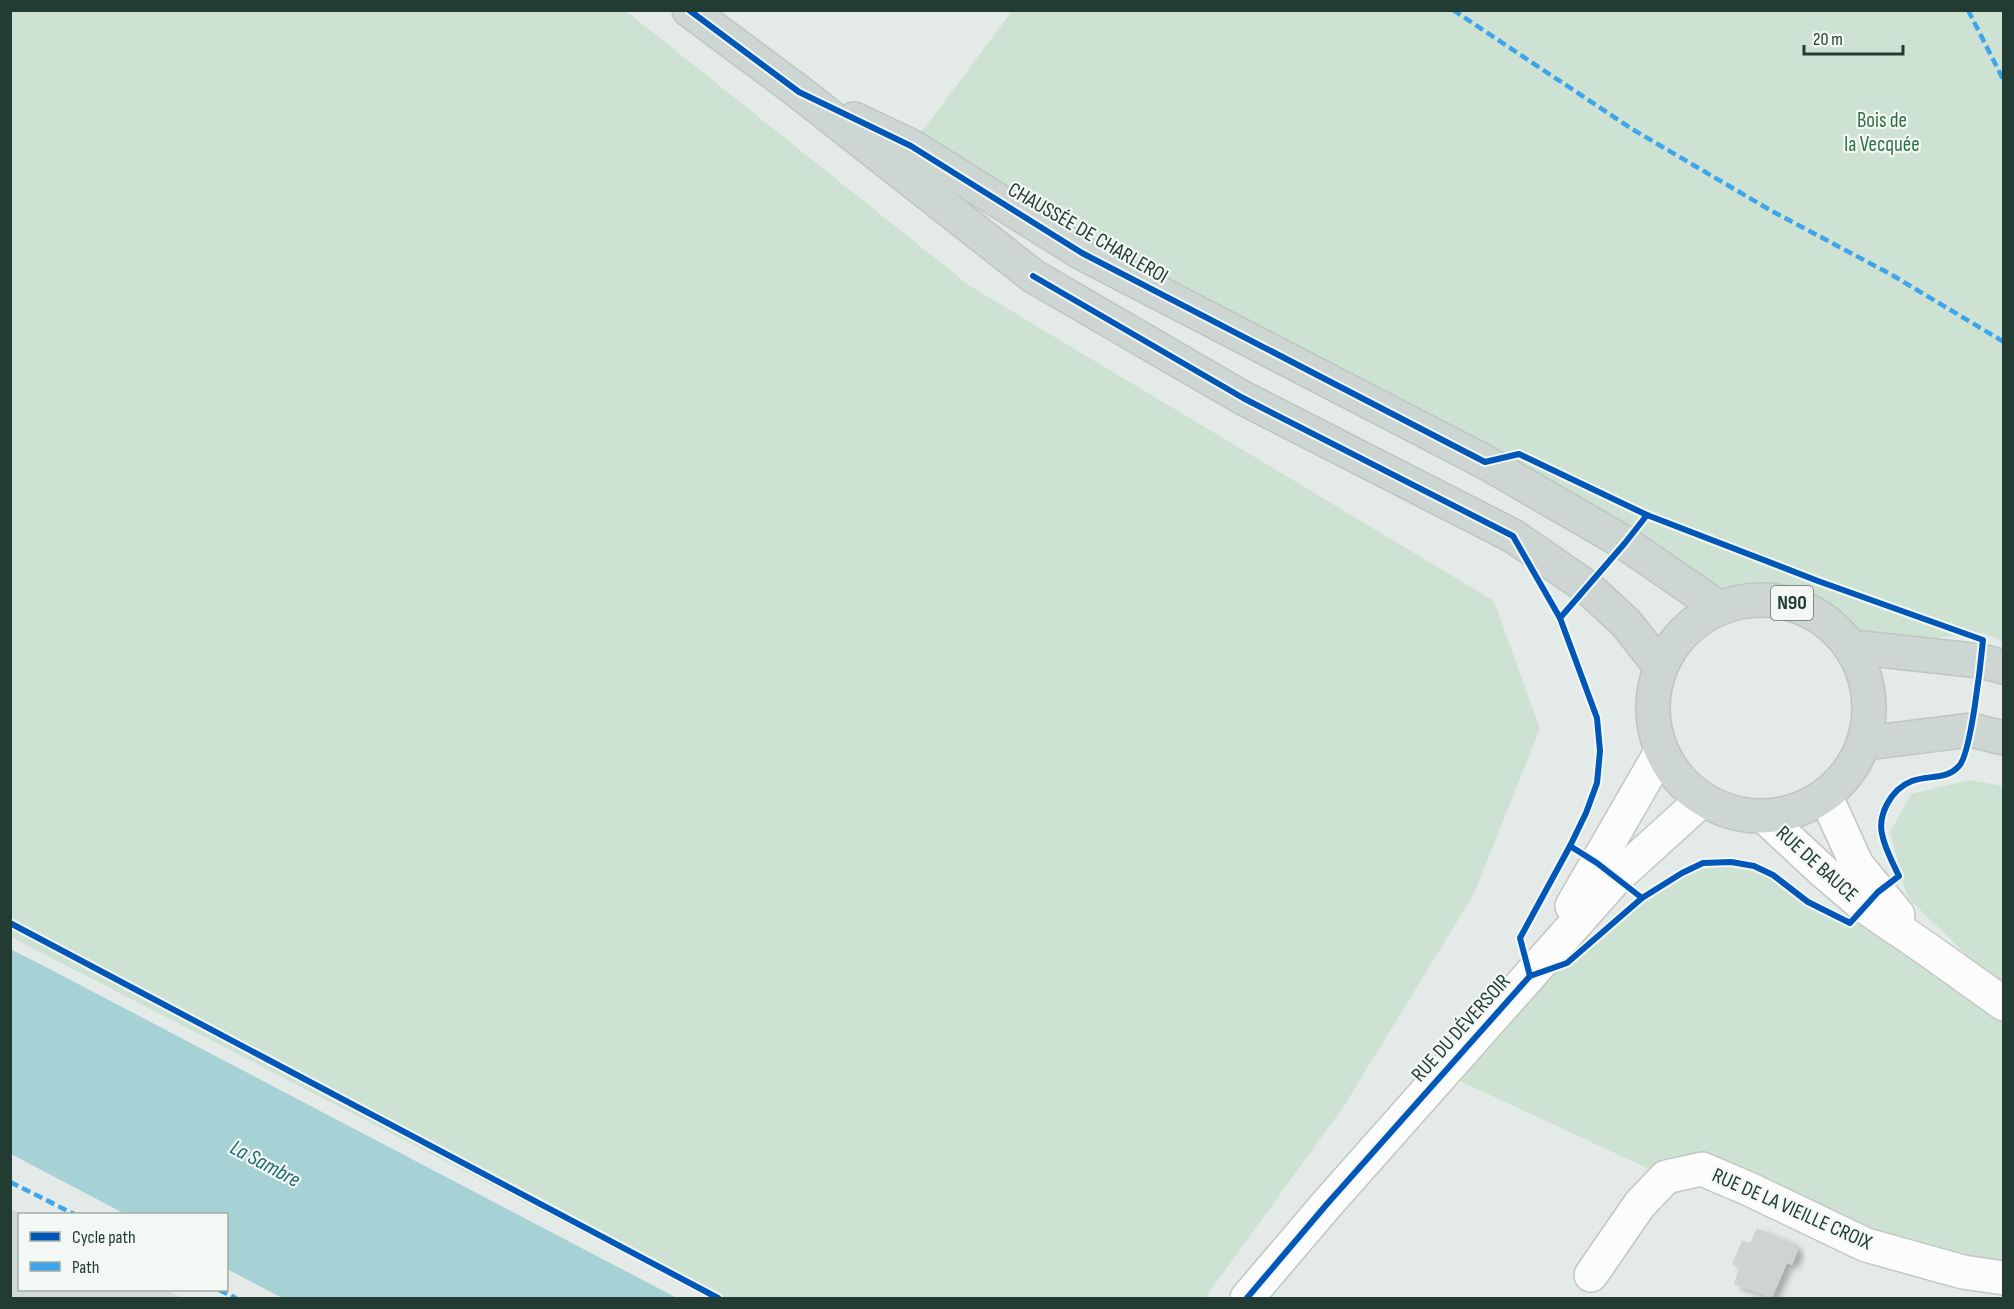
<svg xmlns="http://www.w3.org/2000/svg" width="2014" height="1309" font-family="'Sofia Sans Condensed',sans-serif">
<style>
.built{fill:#d3dbd7}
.green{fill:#cee2d3}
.water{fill:#a7d2d5}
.building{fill:#cfd3d1;filter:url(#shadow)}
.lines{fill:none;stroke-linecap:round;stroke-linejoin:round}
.minor-casing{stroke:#c1c7c4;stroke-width:36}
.major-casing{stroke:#bdc6c2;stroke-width:36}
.minor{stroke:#fbfcfb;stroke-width:33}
.major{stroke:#ced6d3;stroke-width:33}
.quiet{stroke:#3ea4eb;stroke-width:4.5;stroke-dasharray:9 4.5;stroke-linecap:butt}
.cycleway-casing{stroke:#f3f8f5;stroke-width:10}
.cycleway{stroke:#0057b8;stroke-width:6}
.labels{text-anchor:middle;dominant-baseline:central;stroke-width:4.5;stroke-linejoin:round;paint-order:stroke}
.shield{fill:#f3f8f5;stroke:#61746d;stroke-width:1.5}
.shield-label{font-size:20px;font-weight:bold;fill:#233c33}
.park-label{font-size:21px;fill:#307044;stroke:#f3f8f5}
.street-label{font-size:21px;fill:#233c33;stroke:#f3f8f5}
.water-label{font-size:22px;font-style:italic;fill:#216c74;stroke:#f3f8f5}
</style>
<defs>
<filter id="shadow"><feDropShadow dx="6" dy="4" stdDeviation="3" flood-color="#0004"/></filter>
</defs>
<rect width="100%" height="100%" fill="#e4eae7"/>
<!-- built -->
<polygon class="built" points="11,1209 21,1214 20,1214 20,1290 165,1290 182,1298 11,1298"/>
<!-- green -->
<g class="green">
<polygon points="10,11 626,11 970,286 1494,601 1540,729 1474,894 1344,1106 1205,1298 710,1298 11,937"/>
<polygon points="1012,11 2003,11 2003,641 1982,633 1852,647 1823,617 1793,604 1751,599 1718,607 911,146"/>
<polygon points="1969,780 2003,786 2003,986 1988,976 1907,897 1890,832 1911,794"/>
<polygon points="1731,862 1754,866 1773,875 1808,902 1849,923 1864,906 2003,1007 2003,1278 1749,1189 1666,1177 1460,1081 1539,973 1567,963 1642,898 1682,873 1703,863"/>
</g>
<!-- water -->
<polygon class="water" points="10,949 40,964 677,1298 282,1298 227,1269 226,1214 125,1214 11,1154"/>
<!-- building -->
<polygon class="building" points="1757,1228 1791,1243 1798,1250 1792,1265 1787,1263 1772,1298 1734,1284 1739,1268 1732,1264 1742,1241 1750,1243"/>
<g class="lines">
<!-- minor casing -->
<g class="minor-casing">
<g id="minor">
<polyline points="1826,797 1857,865 1898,915"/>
<polyline points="1766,818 1824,872 1864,906 1927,949 2004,1004"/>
<polyline points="1572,906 1661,752"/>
<polyline points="1591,1275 1640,1204 1666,1177 1702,1169 1749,1189 1866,1245 1963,1272 2004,1278"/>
<polyline points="1247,1298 1327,1204 1616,878 1702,800"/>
</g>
</g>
<!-- major casing -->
<g class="major-casing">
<g id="major">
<polyline points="689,10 799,92 1033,276 1243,398 1513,536 1587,587 1626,623 1660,666"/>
<polyline points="854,119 911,146 1082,253 1485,462 1625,543 1718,607"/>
<circle cx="1761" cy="708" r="108"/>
<polyline points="1852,647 1981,661 2004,667"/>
<polyline points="1866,743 1971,730 2004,738"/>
</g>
</g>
<!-- minor -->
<use href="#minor" class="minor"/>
<!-- major -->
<use href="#major" class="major"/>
<!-- quiet -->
<g class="quiet">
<polyline points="1453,10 1632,129 1770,210 1892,275 2004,342"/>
<polyline points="1968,10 2004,81"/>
<polyline points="10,1182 74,1214"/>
<polyline points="219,1290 236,1298"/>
</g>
<!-- cycleway casing -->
<g class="cycleway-casing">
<g id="cycleway">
<polyline points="689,10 799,92 911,146 1082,253 1485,462 1519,454 1647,515"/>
<polyline points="1033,276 1243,398 1513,536 1560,618 1597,718 1600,751 1597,783 1586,813 1570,846 1597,863 1642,898"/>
<polyline points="10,923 718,1298"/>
<polyline points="1530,976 1520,938 1570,846"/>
<path d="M1247 1298 1327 1204 1530 976 1567 963 1642 898 1682 873 1703 863 1731 862 1754 866 1773 875 1808 902 1850 923 1878 892 1899 876C1893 864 1886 850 1883 838 1876 816 1891 789 1912 781 1928 775 1947 780 1959 766 1971 754 1981 661 1983 640L1818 581 1647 515 1625 543 1560 618"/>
</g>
</g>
<!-- cycleway -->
<use href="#cycleway" class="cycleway"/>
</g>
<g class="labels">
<!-- shield labels -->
<rect class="shield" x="1771" y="586" width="42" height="34" rx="4.5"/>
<g class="shield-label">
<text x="1792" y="603">N90</text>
</g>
<!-- park labels -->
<g class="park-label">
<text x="1882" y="120">Bois de<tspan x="1882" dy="24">la Vecquée</tspan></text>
</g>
<!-- street labels -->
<g class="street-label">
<text transform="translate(1088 233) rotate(30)">CHAUSSÉE DE CHARLEROI</text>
<text transform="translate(1817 864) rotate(42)">RUE DE BAUCE</text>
<text transform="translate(1461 1028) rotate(-48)">RUE DU DÉVERSOIR</text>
<text transform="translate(1792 1209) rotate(24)">RUE DE LA VIEILLE CROIX</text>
</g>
<!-- water labels -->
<g class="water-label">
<text transform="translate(265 1164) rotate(28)">La Sambre</text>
</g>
</g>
<!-- border -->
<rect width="2014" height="1309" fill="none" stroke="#233c33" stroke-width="24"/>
<!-- legend -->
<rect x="18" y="1213" width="210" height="78" fill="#f3f8f5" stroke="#a0ada7" stroke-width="1.5"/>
<rect x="30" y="1232" width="30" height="9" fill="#0057b8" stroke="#a0ada7" stroke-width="1.5"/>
<text x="72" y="1243" font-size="18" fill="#233c33">Cycle path</text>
<rect x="30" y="1262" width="30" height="9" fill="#3ea4eb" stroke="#a0ada7" stroke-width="1.5"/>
<text x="72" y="1273" font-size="18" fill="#233c33">Path</text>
<!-- scale -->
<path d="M1804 45v9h99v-9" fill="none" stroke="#233c33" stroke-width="3"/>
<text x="1813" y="45" font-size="18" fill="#233c33" stroke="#f3f8f5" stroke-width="4.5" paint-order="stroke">20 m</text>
</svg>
